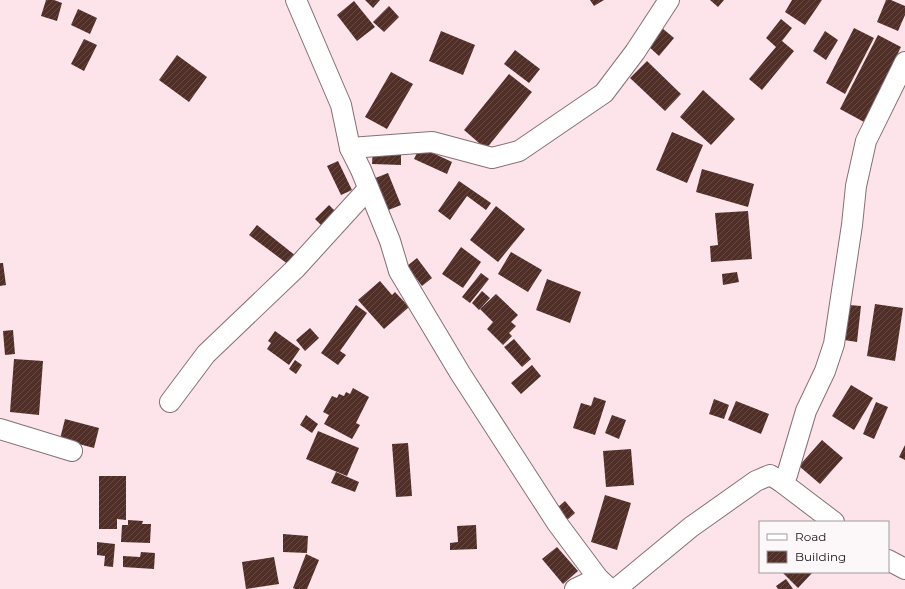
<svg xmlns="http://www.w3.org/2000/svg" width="905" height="589" font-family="Montserrat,sans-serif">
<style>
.building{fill:url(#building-hatch)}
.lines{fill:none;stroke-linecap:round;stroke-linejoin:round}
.minor-casing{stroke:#867075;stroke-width:22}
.minor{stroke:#fff;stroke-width:20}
</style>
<defs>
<pattern id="building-hatch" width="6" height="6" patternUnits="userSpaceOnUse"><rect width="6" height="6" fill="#502f28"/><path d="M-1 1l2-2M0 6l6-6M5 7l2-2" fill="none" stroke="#654a45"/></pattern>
</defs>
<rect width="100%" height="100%" fill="#fde3ea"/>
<!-- building -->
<g class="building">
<polygon points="46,0 54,0 62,3 57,21 41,16"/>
<polygon points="365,0 380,0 373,8"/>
<polygon points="590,0 604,0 594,6"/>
<polygon points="710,0 724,0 718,7"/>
<polygon points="792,0 822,0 805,25 785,12"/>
<polygon points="886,0 891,0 905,6 905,15 898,31 877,22"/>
<polygon points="354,1 375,27 357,41 337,15"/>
<polygon points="389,6 399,17 384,32 373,22"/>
<polygon points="78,9 97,18 90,34 71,25"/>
<polygon points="781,19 792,28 782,41 794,51 762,90 749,79 776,47 766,38"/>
<polygon points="662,28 674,38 659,56 647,45"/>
<polygon points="854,28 874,38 845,94 826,83"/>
<polygon points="441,31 475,45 463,75 429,61"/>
<polygon points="825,31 838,40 826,60 813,51"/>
<polygon points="878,35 901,47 864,122 840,109"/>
<polygon points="84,39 97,45 84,71 71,64"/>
<polygon points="515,50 540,69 529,83 504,64"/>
<polygon points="177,55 207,77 189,102 159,80"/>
<polygon points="647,61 681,94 665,111 630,78"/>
<polygon points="391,72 413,84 387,129 365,117"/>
<polygon points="509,74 532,92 486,149 464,130"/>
<polygon points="703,90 735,119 711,145 680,117"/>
<polygon points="672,132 703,145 687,183 656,170"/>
<polygon points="420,147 452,162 447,174 414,159"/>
<polygon points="373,148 401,149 401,165 372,164"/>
<polygon points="338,161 352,190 341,195 327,166"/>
<polygon points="702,169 754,184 748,207 696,192"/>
<polygon points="388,173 401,205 386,211 373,179"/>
<polygon points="459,181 491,203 486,210 467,196 450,220 438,211"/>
<polygon points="329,205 337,213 323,227 315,219"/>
<polygon points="496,206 525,229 498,262 470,240"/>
<polygon points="748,211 752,259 711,262 710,246 718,245 715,213"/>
<polygon points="257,225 296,256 289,265 249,235"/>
<polygon points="461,247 481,262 463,288 442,274"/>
<polygon points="511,252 542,270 528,292 498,274"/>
<polygon points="417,258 432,278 422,286 407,266"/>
<polygon points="0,263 3,263 6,285 0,286"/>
<polygon points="737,272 739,282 723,285 722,274"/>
<polygon points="481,273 489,279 470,303 462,297"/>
<polygon points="547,279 581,292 570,323 536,310"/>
<polygon points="380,281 392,295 395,292 409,307 384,329 358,300"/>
<polygon points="482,291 490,298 479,310 472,303"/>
<polygon points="496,294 518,315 511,322 516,326 509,333 512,336 503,345 487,329 493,322 480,309"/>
<polygon points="875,304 903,308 895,361 867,356"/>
<polygon points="356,305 367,313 340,351 346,355 338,365 321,353"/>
<polygon points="849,305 861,306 857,342 844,340"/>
<polygon points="310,328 319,338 305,351 296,340"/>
<polygon points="13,330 15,354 5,355 3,331"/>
<polygon points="275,331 300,349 289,365 267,349 271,343 268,341"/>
<polygon points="514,339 531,359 522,367 504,347"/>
<polygon points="14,359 43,361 39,415 10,412"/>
<polygon points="295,360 302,365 296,374 289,369"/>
<polygon points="532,365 541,376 521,394 511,383"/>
<polygon points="851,385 873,398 854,430 832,416"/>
<polygon points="353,388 369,397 356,423 360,425 352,439 324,424 329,415 323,412 332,396 337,398 339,394 344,396 346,392 350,394"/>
<polygon points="594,397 606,401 595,435 573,428 581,403 591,406"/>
<polygon points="714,399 729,405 724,419 709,414"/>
<polygon points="736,401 769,414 761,434 728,420"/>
<polygon points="876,402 888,407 874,439 863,434"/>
<polygon points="306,415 318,424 312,433 300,425"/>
<polygon points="612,415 626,420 619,439 605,433"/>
<polygon points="65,419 99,428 94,448 60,439"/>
<polygon points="318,431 359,448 347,476 306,459"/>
<polygon points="822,440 843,458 820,484 799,466"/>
<polygon points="408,443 412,496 396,497 392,444"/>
<polygon points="905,445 905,460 899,457"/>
<polygon points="631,449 634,485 606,487 603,451"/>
<polygon points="336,472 359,482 355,492 331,483"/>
<polygon points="99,476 126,476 126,520 117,519 117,529 99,529"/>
<polygon points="605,495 631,503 617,550 591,542"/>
<polygon points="565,501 575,513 567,520 557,508"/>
<polygon points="128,520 143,521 142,524 151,524 150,543 121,542 122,525 128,525"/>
<polygon points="476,525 477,549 450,550 450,543 458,542 457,526"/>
<polygon points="283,534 308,536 307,553 283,552"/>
<polygon points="97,542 115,544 113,567 104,566 105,556 97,555"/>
<polygon points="557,547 578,571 563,584 542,559"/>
<polygon points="141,552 155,553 154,569 123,567 123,556 140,557"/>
<polygon points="306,554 319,560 307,589 295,589 293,588"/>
<polygon points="274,557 279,584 246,589 242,562"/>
<polygon points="782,572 813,572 798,588"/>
<polygon points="786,579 793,589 778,589 776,586"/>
</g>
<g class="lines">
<!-- minor casing -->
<g class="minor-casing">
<g id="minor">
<polyline points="296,0 341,105 350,148 361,170 390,241 399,271 460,373 557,523 598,578 610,589"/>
<polyline points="350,148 432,142 492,158 519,151 604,93 635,52 669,0"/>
<polyline points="170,402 206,354 296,268 368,189"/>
<polyline points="0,429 72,451"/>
<polyline points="780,481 834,522"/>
<polyline points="888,560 905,569"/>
<polyline points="575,589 598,578"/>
<polyline points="616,589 691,527 756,481 770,475 780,481 787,475 806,411 825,371 834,344 852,225 856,186 866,141 905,62"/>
</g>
</g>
<!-- minor -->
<use href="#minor" class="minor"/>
</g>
<!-- legend -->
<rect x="759" y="521" width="130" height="52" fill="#fcf7f8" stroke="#a39c9e"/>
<rect x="767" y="534" width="20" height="6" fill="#ffffff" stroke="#a39c9e"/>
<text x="795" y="541" font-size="12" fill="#1d1416">Road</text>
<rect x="767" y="551" width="20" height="12" fill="url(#building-hatch)" stroke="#a39c9e"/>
<text x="795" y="561" font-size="12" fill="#1d1416">Building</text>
</svg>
